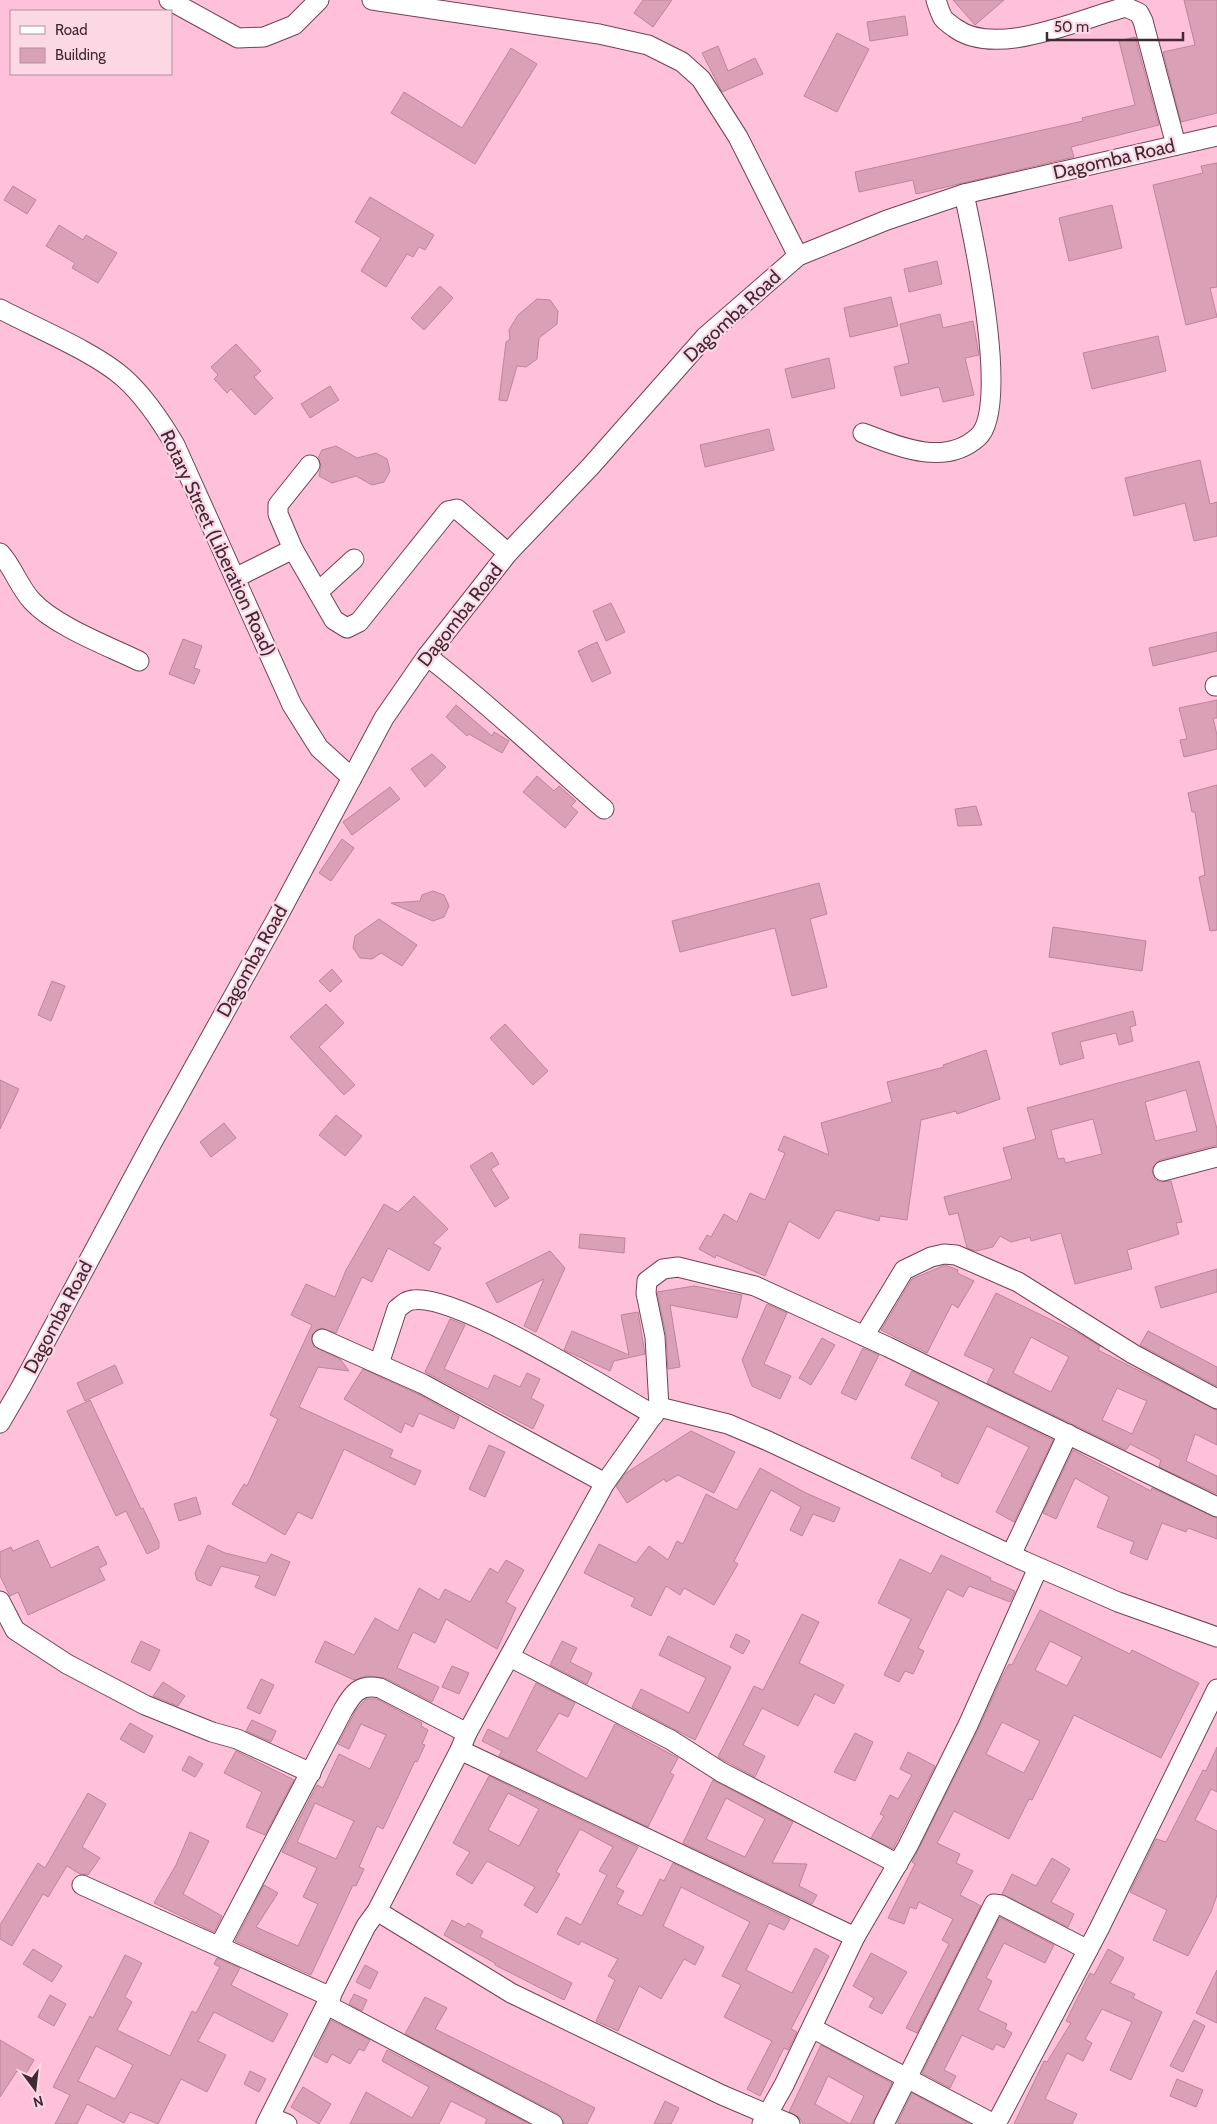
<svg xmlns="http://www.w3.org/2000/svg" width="1217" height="2124" font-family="Cabin,sans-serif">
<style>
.building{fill:#daa0b6;stroke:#bd849b;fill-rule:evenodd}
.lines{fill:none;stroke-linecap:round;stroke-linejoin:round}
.minor-casing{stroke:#734055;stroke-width:21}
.minor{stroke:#fff;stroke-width:19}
.labels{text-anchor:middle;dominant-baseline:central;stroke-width:4.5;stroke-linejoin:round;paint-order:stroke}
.street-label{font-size:19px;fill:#412933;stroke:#fcd7e4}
</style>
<rect width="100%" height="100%" fill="#fec1d9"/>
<!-- building -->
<g class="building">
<polygon points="643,0 672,0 653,27 634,13"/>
<polygon points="953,0 1004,0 975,25"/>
<polygon points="1184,0 1217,0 1217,113 1181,122 1163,52 1195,45"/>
<polygon points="905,16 908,35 870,41 867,22"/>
<polygon points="837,33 869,49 837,112 804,96"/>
<polygon points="1135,37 1159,125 1071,147 1074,157 916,194 913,180 859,192 855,172 1083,121 1082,118 1135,105 1119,41"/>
<polygon points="718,46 728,71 755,58 763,74 722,92 702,53"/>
<polygon points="511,48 537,64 475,164 391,113 404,92 462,128"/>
<polygon points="1217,163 1217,287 1210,288 1217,317 1186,325 1153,185 1203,173 1201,166"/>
<polygon points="13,186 36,200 27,214 4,200"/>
<polygon points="370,197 434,235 425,250 419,247 413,257 407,254 386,287 361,271 381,238 355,222"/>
<polygon points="1112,205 1122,248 1069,261 1059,218"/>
<polygon points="59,225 83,240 86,235 117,253 98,283 72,268 75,263 46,246"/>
<polygon points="937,261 942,284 909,292 904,269"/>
<polygon points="440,286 453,298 424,330 411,318"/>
<polygon points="891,297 898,326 850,337 844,308"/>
<polygon points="537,299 550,300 558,311 557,324 539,338 537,359 526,367 517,366 507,401 499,400 506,342 510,339 509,330 518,315"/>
<polygon points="940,314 943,328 973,321 979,355 965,358 974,395 943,402 939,387 901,396 894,367 909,363 900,324"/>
<polygon points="1158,336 1166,371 1092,389 1083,353"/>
<polygon points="236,344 261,371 254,377 273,398 255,415 231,389 227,393 214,379 218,375 211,367"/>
<polygon points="829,358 835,388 792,398 785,369"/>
<polygon points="330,386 339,400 310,418 301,404"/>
<polygon points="769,429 774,450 705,467 700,445"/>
<polygon points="336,446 357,458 376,453 387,459 390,471 384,482 372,485 356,476 332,483 319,476 321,466 318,458 322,450"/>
<polygon points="1200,460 1210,504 1217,502 1217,536 1194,541 1185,503 1134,516 1125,478"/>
<polygon points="611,603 625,632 606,641 593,611"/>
<polygon points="1217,632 1217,651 1153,666 1149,648"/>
<polygon points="183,639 202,646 194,668 200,670 194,684 169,674"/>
<polygon points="597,642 611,673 592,682 578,651"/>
<polygon points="1217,700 1217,718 1213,718 1217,735 1217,749 1184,757 1180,740 1187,739 1179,708"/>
<polygon points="456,705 492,736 494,732 509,741 502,753 469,734 467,736 446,717"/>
<polygon points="432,754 446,767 425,787 411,769"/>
<polygon points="537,776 554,791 559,786 576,801 571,806 578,812 565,828 523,792"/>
<polygon points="1217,785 1217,930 1210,931 1199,877 1205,875 1195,812 1192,812 1188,793"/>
<polygon points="390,787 400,799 352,835 343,822"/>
<polygon points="976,806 982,825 958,826 955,809"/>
<polygon points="342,839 354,848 331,881 319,873"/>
<polygon points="819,883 827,914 810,919 827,987 792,996 775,928 680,952 672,921"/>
<polygon points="433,891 444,895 449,906 444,917 433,921 391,903 420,901 422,895"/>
<polygon points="379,919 417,945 402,966 381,953 372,959 360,958 353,948 355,936"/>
<polygon points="1053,927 1146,941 1142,971 1049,957"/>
<polygon points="332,969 342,981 330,992 319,981"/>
<polygon points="52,981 65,986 51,1021 38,1015"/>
<polygon points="326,1004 344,1023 319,1047 355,1085 344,1095 290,1037"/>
<polygon points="1133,1011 1136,1025 1130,1027 1133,1041 1119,1045 1116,1033 1080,1042 1084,1058 1060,1065 1052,1033"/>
<polygon points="505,1024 548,1071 533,1085 490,1038"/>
<polygon points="986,1050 1000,1099 957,1114 956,1111 921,1120 907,1220 880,1216 879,1221 836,1210 819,1239 789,1221 765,1276 716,1255 715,1258 699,1249 707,1235 711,1237 724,1214 737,1222 750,1193 765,1200 785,1153 778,1150 784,1136 829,1155 821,1123 892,1102 887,1082 944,1067 943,1065"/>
<path d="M1199 1061 1217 1129V1145L1160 1160 1152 1168 1155 1179 1160 1182 1171 1181 1182 1222 1176 1223 1179 1234 1127 1250 1132 1269 1075 1284 1061 1233 1031 1241 1030 1237 1011 1242 1000 1236 993 1247 976 1251 967 1248 958 1213 949 1215 944 1197 1012 1179 1003 1148 1036 1139 1027 1108ZM1186 1090 1197 1131 1155 1141 1145 1102ZM1093 1119 1102 1154 1065 1163 1064 1158 1058 1159 1051 1130Z"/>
<polygon points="0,1080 19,1089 0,1129"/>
<polygon points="336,1115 362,1136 345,1156 319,1135"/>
<polygon points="224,1123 236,1138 211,1157 200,1142"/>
<polygon points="492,1152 499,1164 491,1169 509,1198 495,1207 470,1166"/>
<polygon points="414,1196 448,1229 433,1243 441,1248 429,1271 388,1248 372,1282 362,1277 336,1333 321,1328 312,1335 313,1346 340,1359 349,1371 318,1367 299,1407 393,1450 390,1457 421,1471 415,1485 344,1449 312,1519 298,1512 285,1535 232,1504 244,1484 247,1486 278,1419 270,1415 312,1325 291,1315 306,1284 335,1297 346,1270 384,1204 398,1212"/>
<polygon points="580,1234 625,1238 624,1253 579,1248"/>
<polygon points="550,1251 565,1268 536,1332 524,1326 544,1279 497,1303 486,1283"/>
<polygon points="945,1265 958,1270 957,1273 974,1281 958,1308 952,1304 927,1353 881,1330 912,1279"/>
<polygon points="1217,1269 1217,1292 1161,1308 1155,1287"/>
<polygon points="694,1286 742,1295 737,1318 670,1305 680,1367 668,1369 666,1335 657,1292"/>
<path d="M996 1293 1078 1333 1100 1346 1098 1350 1217 1410V1445L1195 1434 1186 1461 1217 1476V1494L1159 1467 1161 1460 1130 1444 1126 1450 987 1383 994 1369 964 1355ZM1031 1337 1069 1357 1051 1392 1013 1373ZM1117 1388 1147 1401 1132 1434 1102 1420Z"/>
<polygon points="767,1304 787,1313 764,1364 791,1376 780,1399 752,1386 742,1360"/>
<polygon points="638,1312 645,1354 614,1361 610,1371 564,1350 572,1331 629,1355 621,1315"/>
<polygon points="450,1319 465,1325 444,1369 488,1389 494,1375 520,1387 527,1373 540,1379 531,1398 544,1405 533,1429 425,1372"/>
<polygon points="1148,1331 1217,1367 1217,1386 1140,1345"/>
<polygon points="822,1338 835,1345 811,1385 799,1378"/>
<polygon points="863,1348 879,1355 856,1400 841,1393"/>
<polygon points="115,1365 123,1383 85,1401 77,1383"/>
<polygon points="363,1369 418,1394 459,1417 454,1429 419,1413 413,1427 405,1423 401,1433 344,1399"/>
<polygon points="912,1371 1053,1440 1014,1522 996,1512 1029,1447 987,1426 958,1484 941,1476 942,1473 911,1458 939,1402 905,1385"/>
<polygon points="90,1400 141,1509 143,1508 159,1542 159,1548 147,1554 126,1511 116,1516 67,1411"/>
<polygon points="691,1431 735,1452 714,1493 678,1475 666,1482 664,1479 627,1503 616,1486 626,1473"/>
<polygon points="489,1445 505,1452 485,1497 469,1489"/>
<polygon points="1073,1450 1151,1491 1152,1488 1217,1518 1217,1539 1188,1528 1186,1532 1162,1523 1147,1560 1130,1553 1134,1542 1097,1527 1109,1497 1075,1478 1056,1519 1043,1513"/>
<polygon points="760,1468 806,1493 840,1508 834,1522 813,1514 802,1536 790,1530 801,1507 771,1490 734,1561 738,1564 714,1605 684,1588 680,1595 666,1586 651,1616 631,1606 635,1598 584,1573 599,1544 636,1563 649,1546 668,1560 677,1541 683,1544 706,1494 737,1510"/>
<polygon points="196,1497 201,1514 179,1521 174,1504"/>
<polygon points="38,1540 51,1568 98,1546 107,1564 99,1568 105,1580 28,1615 18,1592 10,1596 0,1576 0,1552 11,1547 13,1551"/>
<polygon points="208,1545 225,1553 266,1563 271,1554 290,1562 275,1596 255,1587 260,1576 221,1566 211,1586 197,1580 195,1573"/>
<polygon points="941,1555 991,1578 990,1580 1015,1591 1010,1602 969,1586 963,1597 947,1589 918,1648 924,1651 913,1674 905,1671 899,1682 884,1675 911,1619 878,1603 900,1559 931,1574"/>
<polygon points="506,1560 524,1570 506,1602 516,1608 497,1649 446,1619 435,1643 413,1632 397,1668 439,1687 432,1702 385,1678 366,1676 354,1680 315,1662 325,1641 354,1655 375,1618 398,1631 419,1588 439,1600 445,1589 470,1602 490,1568 498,1573"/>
<path d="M1040 1610 1130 1654 1132 1650 1199 1683 1161 1758 1074 1715 1032 1800 1029 1799 1009 1839 954 1811 937 1843 960 1854 956 1863 973 1871 960 1895 981 1906 917 2033 906 2028 949 1944 942 1940 953 1919 919 1902 916 1909 910 1907 904 1924 888 1918 915 1864 912 1862 978 1730 1001 1679 1009 1664 1012 1665ZM1050 1641 1082 1657 1067 1686 1035 1670ZM1002 1722 1040 1741 1024 1773 986 1754Z"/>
<polygon points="802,1614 819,1622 799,1663 844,1685 834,1704 815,1694 798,1726 762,1708 743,1745 765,1756 755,1777 718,1757 754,1686 763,1690"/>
<polygon points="736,1634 750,1641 743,1654 730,1647"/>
<polygon points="668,1636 731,1667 695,1740 632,1707 641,1689 689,1713 706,1678 659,1655"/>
<polygon points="141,1641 160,1650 150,1671 131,1662"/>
<polygon points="562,1641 577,1648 570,1662 592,1673 587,1684 550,1665"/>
<polygon points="452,1666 469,1673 459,1694 442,1687"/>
<polygon points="261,1679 274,1685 260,1714 247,1708"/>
<polygon points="163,1682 185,1696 178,1706 153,1696"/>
<polygon points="536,1683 575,1703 568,1717 559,1713 536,1751 587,1779 615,1724 678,1758 670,1773 674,1775 648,1827 499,1756 502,1751 482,1741 488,1729 508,1739"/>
<path d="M366 1699H377L422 1723 421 1726 428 1730 422 1744 425 1745 417 1762 415 1761 383 1829 377 1826 359 1867 364 1869 356 1886 353 1885 311 1975 235 1941 264 1885 278 1893 256 1927 298 1946 318 1904 303 1897 317 1868 282 1852 317 1785 323 1788 339 1754 370 1769 386 1735 361 1724 349 1749 338 1744 356 1710ZM315 1803 354 1821 336 1859 297 1842Z"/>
<polygon points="252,1720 276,1731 271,1742 246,1731"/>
<polygon points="130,1723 153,1736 144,1753 120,1739"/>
<polygon points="855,1733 873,1742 855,1781 834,1772"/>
<polygon points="1217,1747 1217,1792 1211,1789 1195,1820 1217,1831 1217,1895 1211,1912 1188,1956 1153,1940 1167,1910 1130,1892 1156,1839 1166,1842 1203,1770 1206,1771"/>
<polygon points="236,1751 294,1780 265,1835 246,1827 262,1792 224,1773"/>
<polygon points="908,1752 935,1766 893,1849 871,1838 884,1816 880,1814 890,1795 898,1799 912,1775 900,1769"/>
<polygon points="189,1756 203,1764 195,1777 182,1770"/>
<path d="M489 1776 638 1847 616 1887 624 1891 617 1904 642 1916 660 1879 664 1881 673 1863 790 1919 784 1930 769 1923 746 1970 792 1993 815 1948 829 1956 791 2029 797 2032 788 2050 784 2048 760 2096 747 2089 772 2041 724 2017 741 1985 722 1976 750 1922 681 1887 663 1926 704 1947 695 1965 684 1959 661 1999 639 1986 618 2031 596 2021 615 1980 608 1976 618 1959 581 1941 579 1945 557 1934 566 1917 581 1925 607 1875 599 1871 613 1847 580 1829 556 1872 560 1874 537 1913 524 1905 535 1887 487 1861 472 1884 456 1874 470 1852 453 1843ZM508 1793 539 1809 519 1846 488 1830Z"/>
<path d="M713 1780 793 1822 772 1863 807 1864 799 1886 817 1895 812 1904 683 1843ZM726 1798 765 1819 745 1857 706 1839Z"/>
<polygon points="88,1793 106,1804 82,1847 100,1858 88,1875 80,1874 67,1866 48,1897 43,1894 12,1946 0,1939 0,1925 38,1863 45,1868"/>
<polygon points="190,1832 209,1841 183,1894 222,1916 214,1932 154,1903 176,1865"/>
<polygon points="1052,1858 1070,1869 1051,1902 1074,1914 1068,1927 1002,1894 1012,1874 1036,1886"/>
<polygon points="1000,1917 1054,1945 1045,1963 1004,1943 986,1978 992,1981 978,2010 1007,2024 1005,2029 1012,2033 1004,2048 996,2044 993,2050 962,2035 944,2070 956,2076 950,2088 922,2073"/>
<polygon points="452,1920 465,1927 468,1923 483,1931 480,1937 572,1983 564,2000 495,1965 495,1963 444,1935"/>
<polygon points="33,1949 62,1966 52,1982 23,1964"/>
<polygon points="1108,1949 1124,1958 1110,1983 1135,1994 1133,1998 1162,2012 1131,2080 1110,2070 1132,2022 1102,2009 1085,2039 1092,2043 1083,2061 1067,2053 1045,2099 1077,2114 1072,2124 1014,2124 1044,2061 1047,2062 1071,2023 1066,2021 1090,1973 1094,1975"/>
<polygon points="871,1953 907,1972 882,2014 869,2007 874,1998 853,1986"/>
<path d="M125 1955 142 1963 125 1997 132 2002 117 2030 170 2056 192 2011 196 2013 220 1967 214 1964 217 1958 240 1968 231 1985 288 2014 273 2042 214 2012 198 2041 226 2055 207 2092 181 2079 158 2124 130 2112 124 2123 87 2104 77 2124H55L70 2095 53 2087 90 2016 93 2018ZM96 2046 133 2065 115 2099 78 2081Z"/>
<polygon points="365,1965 378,1972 370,1989 356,1982"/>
<polygon points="1217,1970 1217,2023 1196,2013"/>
<polygon points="354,1994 367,2000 362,2011 349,2004"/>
<polygon points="50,1995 66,2004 54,2026 38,2017"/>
<polygon points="425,1997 447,2008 435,2029 595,2108 587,2124 564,2124 558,2114 405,2034"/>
<polygon points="331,2020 370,2040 364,2051 359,2049 350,2064 332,2054 327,2063 314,2056"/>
<polygon points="1194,2020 1205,2026 1183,2072 1170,2066"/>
<polygon points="0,2040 34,2060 25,2075 17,2071 0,2097"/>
<path d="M821 2045 892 2083 873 2124H803L799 2117 789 2112ZM828 2076 864 2096 850 2124 815 2104Z"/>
<polygon points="387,2050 529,2124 485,2124 487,2119 451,2101 439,2124 350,2124 366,2092 412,2118 429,2087 382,2061"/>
<polygon points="250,2071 266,2079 259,2092 244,2084"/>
<polygon points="1177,2079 1203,2090 1196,2107 1170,2096"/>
<polygon points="303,2087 331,2104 319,2124 291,2107"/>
<polygon points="912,2093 970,2124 897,2124"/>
<polygon points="665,2101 679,2108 671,2124 654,2124"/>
</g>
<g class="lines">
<!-- minor casing -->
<g class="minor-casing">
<g id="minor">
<polyline points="169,0 238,38 264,37 294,25 319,0"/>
<polyline points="372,0 599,34 648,45 682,62 701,79 738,137 798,256"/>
<path d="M936 0C938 6 940 13 943 18 946 22 951 25 955 28 997 59 1081 18 1126 7L1139 13 1143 21 1176 145"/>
<path d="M0 309C36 328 95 352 124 378 145 397 161 421 175 445L292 705 319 748 352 778"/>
<path d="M863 433C899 447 945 467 978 437 1011 408 973 235 964 194"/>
<polyline points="293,549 278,514 278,505 310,465"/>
<path d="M0 553C13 567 19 587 32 601 55 626 108 646 139 661"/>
<polyline points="235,578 293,549 334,620 347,628 359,622 448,511 457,509 508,553"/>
<polyline points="318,592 354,559"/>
<path d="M427 656C489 704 545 758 604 809"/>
<polyline points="1215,686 1217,686"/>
<polyline points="1163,1171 1217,1157"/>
<polyline points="864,1336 904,1270 931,1257 944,1254 956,1255 1018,1282 1133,1354 1217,1399"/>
<polyline points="322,1339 423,1384 605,1483"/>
<path d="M379 1364 397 1309C402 1305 407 1300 413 1300 456 1293 610 1390 654 1415"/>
<polyline points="659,1407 655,1337 646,1293 647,1281 663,1269 678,1267 755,1286 888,1347 1217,1507"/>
<polyline points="0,1423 21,1387 153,1141 277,918 384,718 427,656 508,553 591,466 705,337 798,256 887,220 964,194 1217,136"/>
<polyline points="1011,1555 1068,1434"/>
<polyline points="0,1601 15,1630 67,1664 145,1705 212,1732 237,1739 311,1773"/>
<polyline points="510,1657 671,1740 721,1772 898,1864"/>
<polyline points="460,1750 855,1937"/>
<polyline points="82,1885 331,1997"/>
<polyline points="377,1911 511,1993 722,2095 790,2124"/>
<path d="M220 1945 343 1710C353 1693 359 1684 380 1688L467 1733"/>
<polyline points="327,2005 553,2124"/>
<polyline points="812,2028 994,2124"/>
<polyline points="270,2117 287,2124"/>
<polyline points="266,2124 366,1926 377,1911 460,1750 467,1733 605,1483 659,1407 728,1424 768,1441 1024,1561 1118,1602 1217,1637"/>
<polyline points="762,2124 784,2085 855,1937 908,1846 968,1725 1038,1568"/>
<polyline points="884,2124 994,1904 1001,1905 1088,1950"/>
<polyline points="996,2124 1099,1929 1217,1689"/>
</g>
</g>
<!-- minor -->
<use href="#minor" class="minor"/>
</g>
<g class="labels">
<!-- street labels -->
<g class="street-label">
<text transform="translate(1114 159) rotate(-13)">Dagomba Road</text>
<text transform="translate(732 316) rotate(-43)">Dagomba Road</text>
<text transform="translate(218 543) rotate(65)">Rotary Street (Liberation Road)</text>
<text transform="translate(460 615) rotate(-52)">Dagomba Road</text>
<text transform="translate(252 961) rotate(-61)">Dagomba Road</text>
<text transform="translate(58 1317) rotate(-62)">Dagomba Road</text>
</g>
</g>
<!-- legend -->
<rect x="10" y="10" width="162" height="65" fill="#fcd7e4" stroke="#b1919d"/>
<rect x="20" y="26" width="25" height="8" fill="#ffffff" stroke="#b1919d"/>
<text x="55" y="35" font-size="15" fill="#412933">Road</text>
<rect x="20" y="48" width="25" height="15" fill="#daa0b6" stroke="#b1919d"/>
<text x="55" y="60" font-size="15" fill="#412933">Building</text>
<!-- north arrow -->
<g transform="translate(35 2089) rotate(165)" stroke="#fcd7e4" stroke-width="4" paint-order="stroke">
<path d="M0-4L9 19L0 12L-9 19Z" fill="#412933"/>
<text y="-8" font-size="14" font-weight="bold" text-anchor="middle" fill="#412933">N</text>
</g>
<!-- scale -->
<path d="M1047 32v8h136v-8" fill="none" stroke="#412933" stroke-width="2.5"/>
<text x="1054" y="32" font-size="15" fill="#412933" stroke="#fcd7e4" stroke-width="4" paint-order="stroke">50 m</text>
</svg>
